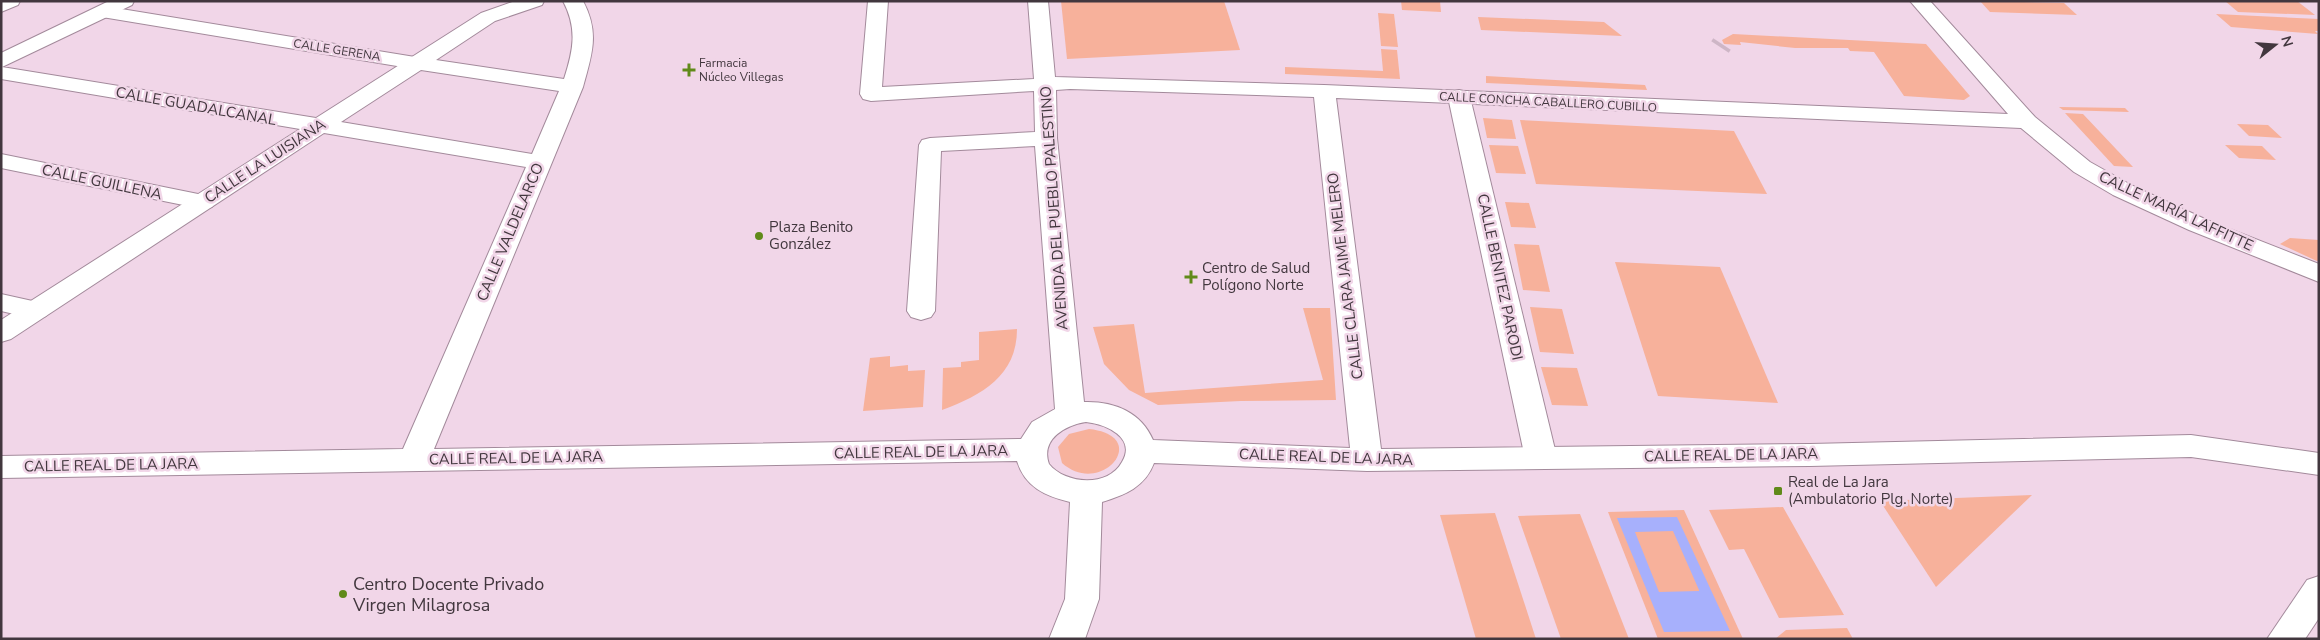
<svg xmlns="http://www.w3.org/2000/svg" width="2320" height="640" font-family="'Nunito Sans',sans-serif">
<style>
.green{fill:#f7b19b}
.water{fill:#a7b0fc;fill-rule:evenodd}
.lines{fill:none;stroke-linecap:round;stroke-linejoin:round}
.pedestrian-tunnel{stroke:#ceb6c6;stroke-width:21;stroke-dasharray:21 11;stroke-linecap:butt}
.pedestrian-casing{stroke:#a38a9b;stroke-width:2}
.minor-casing{stroke:#a38a9b;stroke-width:2}
.pedestrian{fill:#fff;fill-rule:evenodd}
.minor{fill:#fff;fill-rule:evenodd}
.poi-dot{fill:#608a19;stroke:#f1d6e8;stroke-width:2}
.labels{text-anchor:middle;dominant-baseline:central;stroke-width:5;stroke-linejoin:round;paint-order:stroke}
.far-street-label{font-size:12px;fill:#42373e;stroke:#f1d6e8}
.far-poi-label{font-size:12px;fill:#42373e;stroke:#f1d6e8;text-anchor:start}
.street-label{font-size:15px;fill:#42373e;stroke:#f1d6e8}
.poi-label{font-size:15px;fill:#42373e;stroke:#f1d6e8;text-anchor:start}
.near-poi-label{font-size:18px;fill:#42373e;stroke:#f1d6e8;text-anchor:start}
</style>
<rect width="100%" height="100%" fill="#f1d6e8"/>
<!-- green -->
<g class="green">
<polygon points="1061,1 1224,1 1240,50 1067,59"/>
<polygon points="1401,1 1440,1 1441,12 1402,10"/>
<polygon points="1980,1 2064,3 2077,15 1990,12"/>
<polygon points="2225,1 2297,1 2315,15 2238,12"/>
<polygon points="1378,13 1394,14 1398,47 1381,46"/>
<polygon points="2216,14 2319,19 2319,31 2315,31 2318,34 2231,27"/>
<polygon points="1478,17 1604,22 1622,36 1481,30"/>
<polygon points="1733,34 1926,44 1970,96 1964,100 1904,96 1874,52 1850,51 1848,48 1795,48 1740,42 1741,45 1724,44 1722,40"/>
<polygon points="1381,49 1397,50 1400,79 1285,74 1285,67 1383,71"/>
<polygon points="1486,76 1645,85 1647,90 1486,83"/>
<polygon points="2059,107 2125,108 2129,112 2063,110"/>
<polygon points="2065,113 2083,114 2133,167 2114,166"/>
<polygon points="1483,118 1512,120 1516,139 1487,138"/>
<polygon points="1520,120 1734,131 1767,194 1536,184"/>
<polygon points="2237,124 2268,125 2282,138 2249,136"/>
<polygon points="1489,145 1518,146 1526,174 1496,173"/>
<polygon points="2225,145 2262,146 2276,160 2239,158"/>
<polygon points="1505,202 1529,203 1536,228 1511,227"/>
<polygon points="2290,238 2319,240 2319,262 2280,244"/>
<polygon points="1514,244 1539,245 1550,292 1523,290"/>
<polygon points="1615,262 1720,267 1778,403 1658,396"/>
<polygon points="1530,307 1562,309 1574,354 1540,352"/>
<polygon points="1303,308 1330,308 1336,400 1241,401 1158,405 1129,390 1104,364 1093,327 1134,324 1145,393 1323,380"/>
<path d="M1017 329C1017 376 982 395 942 410L943 368 961 367V362L979 360V332Z"/>
<polygon points="890,356 890,367 908,365 908,371 925,370 923,407 863,411 870,358"/>
<polygon points="1541,367 1577,368 1588,406 1552,405"/>
<path d="M1089 429C1153 436 1101 498 1062 463L1058 447 1069 434Z"/>
<polygon points="2032,495 1936,587 1880,501"/>
<polygon points="1783,507 1844,615 1779,618 1744,549 1729,550 1709,510"/>
<polygon points="1684,510 1743,639 1658,639 1608,512"/>
<polygon points="1495,513 1536,639 1476,639 1440,515"/>
<polygon points="1580,514 1629,639 1561,639 1518,516"/>
<polygon points="1847,628 1853,639 1775,639 1786,630"/>
</g>
<!-- water -->
<path class="water" d="M1677 517 1730 631 1664 632 1617 518ZM1673 531 1699 590V591L1659 592 1635 532Z"/>
<g class="lines">
<!-- pedestrian-tunnel -->
<polyline class="pedestrian-tunnel" points="1720,47 1722,44"/>
<!-- pedestrian casing -->
<g class="pedestrian-casing">
<g id="pedestrian">
<polygon points="1,1 20,1 18,5 1,12"/>
<polygon points="103,6 415,57 422,59 425,63 422,67 415,69 96,16 93,12 96,8"/>
<polygon points="1459,90 1467,92 1470,97 1557,458 1552,466 1541,469 1530,466 1525,458 1448,97 1451,92"/>
<polygon points="1,154 203,195 212,197 215,202 212,207 203,209 1,168"/>
<polygon points="1,294 46,304 50,310 46,316 36,319 1,311"/>
</g>
</g>
<!-- minor casing -->
<g class="minor-casing">
<g id="minor">
<path d="M109 1H134L132 5 2 67 316 118 481 13 515 1H544L542 5 495 21 436 60 564 79C573 51 578 29 563 1H583C600 33 592 54 583 87L434 449 1021 439 1032 422 1055 409 1035 146 941 151 935 311 931 317 921 320 911 317 907 311 919 145 922 140 930 138 1035 132 1034 91 871 101 863 99 860 94 868 1H888L882 87 1034 79 1028 1H1048L1055 77 1324 85 2008 114 1910 1H1930L2035 117 2090 162 2131 185 2207 220 2319 264V282L2189 230 2113 195 2074 172 2021 128 1336 98 1381 449 1810 444 2191 435 2319 453V475L2191 457 1810 466 1367 471 1154 463C1145 487 1125 495 1102 502L1099 599 1085 639H1049L1065 599 1070 502C1045 496 1025 487 1017 461L1 478V456L403 449 526 167 324 133 11 339 1 342V320L300 129 1 79V53ZM421 70 559 91 532 154 341 122ZM1070 89 1314 97 1350 448 1153 440C1141 412 1114 401 1084 402L1057 138 1056 90ZM1086 422C1105 424 1137 437 1122 462 1108 488 1065 484 1049 464 1040 439 1066 425 1086 422Z"/>
<polygon points="2319,576 2319,618 2305,639 2267,639 2307,580"/>
</g>
</g>
<!-- pedestrian -->
<use href="#pedestrian" class="pedestrian"/>
<!-- minor -->
<use href="#minor" class="minor"/>
</g>
<!-- markers -->
<g class="poi-dot">
<path d="M686.5 62.5h5v5h5v5h-5v5h-5v-5h-5v-5h5z"/>
<circle cx="759" cy="236" r="5"/>
<path d="M1188.5 269.5h5v5h5v5h-5v5h-5v-5h-5v-5h5z"/>
<rect x="1773" y="486" width="10" height="10" rx="2.5"/>
<circle cx="343" cy="594" r="5"/>
</g>
<g class="labels">
<!-- far-street labels -->
<g class="far-street-label">
<text transform="translate(337 50) rotate(9)">CALLE GERENA</text>
<text transform="translate(1548 102) rotate(3)">CALLE CONCHA CABALLERO CUBILLO</text>
</g>
<!-- far-poi labels -->
<g class="far-poi-label">
<text x="699" y="63">Farmacia<tspan x="699" dy="14">Núcleo Villegas</tspan></text>
</g>
<!-- street labels -->
<g class="street-label">
<text transform="translate(196 106) rotate(10)">CALLE GUADALCANAL</text>
<text transform="translate(265 161) rotate(-33)">CALLE LA LUISIANA</text>
<text transform="translate(102 182) rotate(12)">CALLE GUILLENA</text>
<text transform="translate(1054 208) rotate(-94)">AVENIDA DEL PUEBLO PALESTINO</text>
<text transform="translate(2176 211) rotate(25)">CALLE MARÍA LAFFITTE</text>
<text transform="translate(510 232) rotate(-67)">CALLE VALDELARCO</text>
<text transform="translate(1345 276) rotate(-97)">CALLE CLARA JAIME MELERO</text>
<text transform="translate(1500 277) rotate(78)">CALLE BENITEZ PARODI</text>
<text transform="translate(921 452) rotate(-1)">CALLE REAL DE LA JARA</text>
<text transform="translate(1731 455) rotate(-1)">CALLE REAL DE LA JARA</text>
<text transform="translate(1326 457) rotate(2)">CALLE REAL DE LA JARA</text>
<text transform="translate(516 458) rotate(-1)">CALLE REAL DE LA JARA</text>
<text transform="translate(111 465) rotate(-1)">CALLE REAL DE LA JARA</text>
</g>
<!-- poi labels -->
<g class="poi-label">
<text x="769" y="227">Plaza Benito<tspan x="769" dy="17">González</tspan></text>
<text x="1202" y="268">Centro de Salud<tspan x="1202" dy="17">Polígono Norte</tspan></text>
<text x="1788" y="482">Real de La Jara<tspan x="1788" dy="17">(Ambulatorio Plg. Norte)</tspan></text>
</g>
<!-- near-poi labels -->
<g class="near-poi-label">
<text x="353" y="584">Centro Docente Privado<tspan x="353" dy="21">Virgen Milagrosa</tspan></text>
</g>
</g>
<!-- border -->
<rect width="2320" height="640" fill="none" stroke="#42373e" stroke-width="5"/>
<!-- north arrow -->
<g transform="translate(2275 45) rotate(73)" stroke="#f1d6e8" stroke-width="4" paint-order="stroke">
<path d="M0-4L9 19L0 12L-9 19Z" fill="#42373e"/>
<text y="-8" font-size="14" font-weight="bold" text-anchor="middle" fill="#42373e">N</text>
</g>
</svg>
